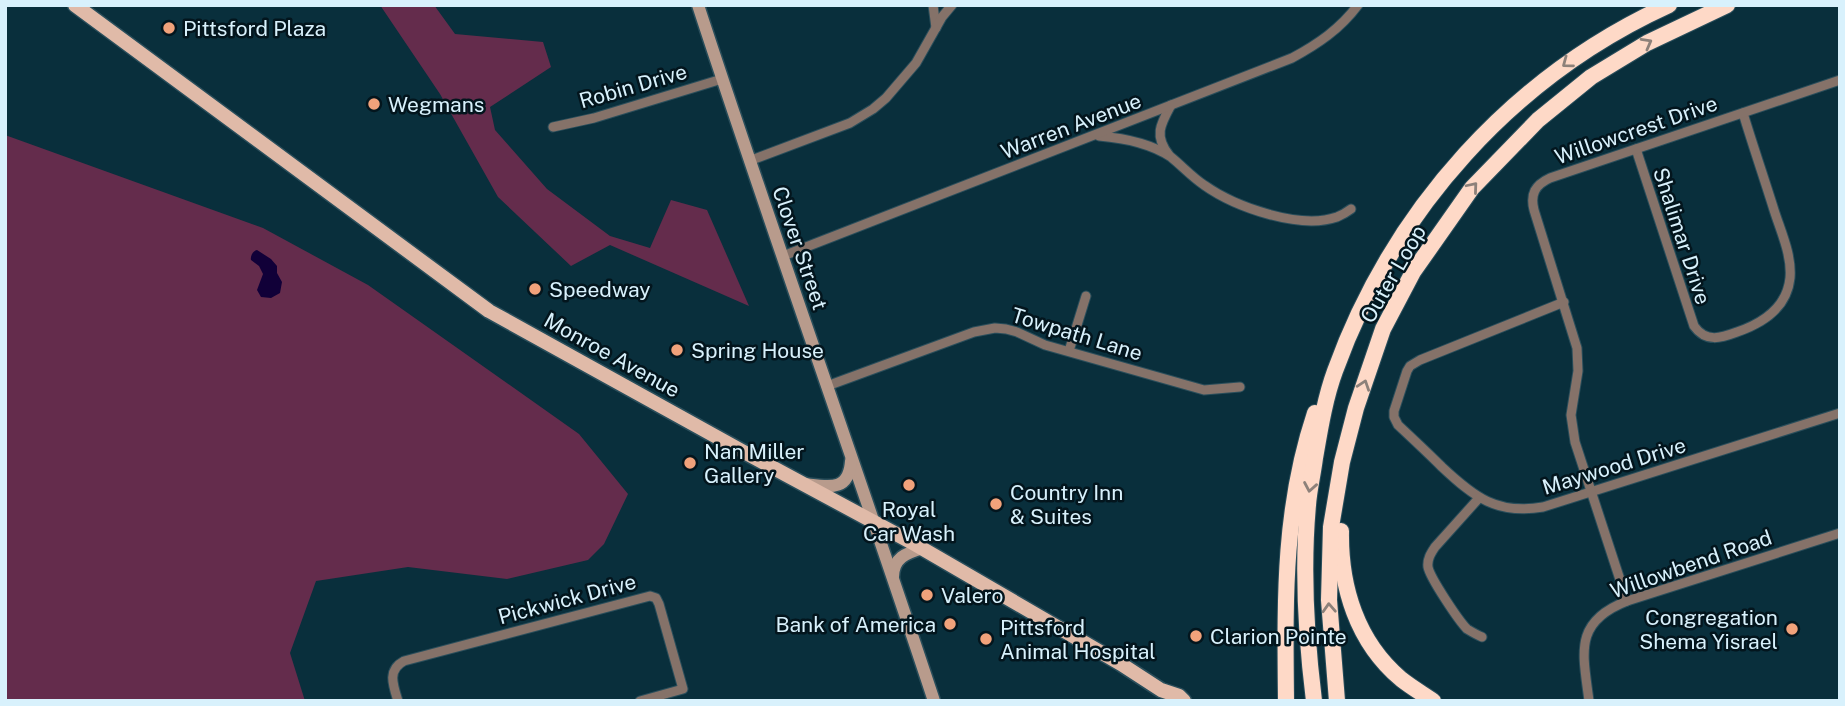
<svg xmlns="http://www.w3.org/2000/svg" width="1845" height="706" font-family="'Public Sans',sans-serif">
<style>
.green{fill:#642c4c}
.water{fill:#110038}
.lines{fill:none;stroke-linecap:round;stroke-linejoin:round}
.minor-casing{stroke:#2a4e5b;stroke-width:11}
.secondary-casing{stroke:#2a4e5b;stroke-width:15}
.primary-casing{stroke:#2a4e5b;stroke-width:17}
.motorway-casing{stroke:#2a4e5b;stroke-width:18}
.minor{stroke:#857269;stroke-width:9}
.secondary{stroke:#b89b8c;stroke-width:12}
.primary{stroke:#e0baa8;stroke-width:14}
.motorway{stroke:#fed9c7;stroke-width:16}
.oneway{stroke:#8d817a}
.poi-dot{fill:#f1a27b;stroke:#03151d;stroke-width:2.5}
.labels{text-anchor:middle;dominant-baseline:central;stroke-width:5;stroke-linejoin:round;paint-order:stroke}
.poi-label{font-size:21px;fill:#d8f1fc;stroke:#03151d;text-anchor:start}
.street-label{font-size:21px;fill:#d8f1fc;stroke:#03151d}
</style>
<rect width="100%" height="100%" fill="#092f3c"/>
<!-- green -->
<g class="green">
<polygon points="380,5 434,5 455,34 543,42 551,67 490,107 495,130 547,189 610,236 650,248 671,200 707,210 749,306 610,245 571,266 498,197 440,94"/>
<polygon points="5,135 263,228 368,285 579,434 628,494 604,544 588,560 507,579 408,567 316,581 290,653 305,701 5,701"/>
</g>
<!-- water -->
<path class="water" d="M257 250 271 259 277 266V273L282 282 280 293 271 298 261 297 257 290 263 274 259 266 251 260C250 256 253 251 257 250Z"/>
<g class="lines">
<!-- minor casing -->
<g class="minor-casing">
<g id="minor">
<polyline points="933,5 936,28"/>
<polyline points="553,127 594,118 722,79"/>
<path d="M1099 136C1123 138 1150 143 1171 157 1182 166 1192 177 1204 185 1235 207 1300 230 1337 217 1342 215 1347 212 1351 209"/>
<path d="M1636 149 1694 326C1706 343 1721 338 1737 332 1763 323 1787 308 1790 278 1792 255 1781 232 1774 210 1764 178 1753 146 1743 113"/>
<path d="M1169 155C1154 136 1160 125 1171 105"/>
<polyline points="749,161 850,123 873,109 886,98 916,63 942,17 952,5"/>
<path d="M783 256 1292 58C1318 44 1340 29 1358 5"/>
<path d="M1564 302 1420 360 1410 366 1407 371 1394 411V417L1398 425C1413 439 1428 453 1442 467 1474 497 1497 515 1543 507L1840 413"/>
<polyline points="1069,351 1086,296"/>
<polyline points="827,386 974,332 995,328 1006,329 1017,332 1045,345 1204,390 1240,387"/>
<path d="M1479 498 1435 547C1431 553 1427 559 1428 567 1430 578 1459 621 1467 629 1472 632 1477 635 1482 637"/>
<path d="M1627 601 1575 442 1571 415 1578 371 1577 348 1534 210C1530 194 1535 185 1550 178L1840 80"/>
<path d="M398 701C393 685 387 670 404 661L650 596 656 598 659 604 683 689 640 701"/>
<path d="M1589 701C1583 653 1573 622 1627 601L1840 533"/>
</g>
</g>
<!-- secondary casing -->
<g class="secondary-casing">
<g id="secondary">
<path d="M698 5C774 238 857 468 934 701"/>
<path d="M805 484C829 487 849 492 851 461"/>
<path d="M893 577C893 558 906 553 923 548"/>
</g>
</g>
<!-- primary casing -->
<g class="primary-casing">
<polyline id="primary" points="75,5 489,311 742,451 911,542 1121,664 1161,690 1179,696 1184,701"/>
</g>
<!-- motorway casing -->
<g class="motorway-casing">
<g id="motorway">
<path d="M1341 531C1340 587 1357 642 1401 679 1411 687 1423 694 1433 701"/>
<path d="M1286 701C1285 600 1283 509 1315 413"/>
<path d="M1314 701C1306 636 1302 571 1308 505 1309 490 1313 474 1315 458 1320 429 1325 398 1335 371 1393 210 1513 76 1669 5"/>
<polyline points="1337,701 1329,600 1331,527 1342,462 1356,408 1383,329 1413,272 1472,188 1538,120 1591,77 1647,43 1727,5"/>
</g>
</g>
<!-- minor -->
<use href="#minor" class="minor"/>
<!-- secondary -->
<use href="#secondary" class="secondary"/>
<!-- primary -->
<use href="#primary" class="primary"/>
<!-- motorway -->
<use href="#motorway" class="motorway"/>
</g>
<!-- one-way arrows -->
<defs><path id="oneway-chevron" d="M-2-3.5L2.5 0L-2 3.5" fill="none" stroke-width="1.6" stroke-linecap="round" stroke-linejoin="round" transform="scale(1.75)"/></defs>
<g class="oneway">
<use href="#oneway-chevron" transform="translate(1647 43) rotate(-29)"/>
<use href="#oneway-chevron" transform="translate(1567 63) rotate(143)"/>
<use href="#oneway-chevron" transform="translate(1473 187) rotate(-50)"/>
<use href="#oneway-chevron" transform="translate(1364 385) rotate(-71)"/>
<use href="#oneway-chevron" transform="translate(1310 487) rotate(100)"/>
<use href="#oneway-chevron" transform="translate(1329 608) rotate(-93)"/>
</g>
<!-- markers -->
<g class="poi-dot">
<circle cx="169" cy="28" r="7"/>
<circle cx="374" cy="104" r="7"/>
<circle cx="535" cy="289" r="7"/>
<circle cx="677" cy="350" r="7"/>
<circle cx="690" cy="463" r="7"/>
<circle cx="909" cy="485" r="7"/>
<circle cx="996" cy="504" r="7"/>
<circle cx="927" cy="595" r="7"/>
<circle cx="950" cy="624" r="7"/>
<circle cx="1792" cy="629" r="7"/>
<circle cx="1196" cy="636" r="7"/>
<circle cx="986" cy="639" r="7"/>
</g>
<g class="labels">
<!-- poi labels -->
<g class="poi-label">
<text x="183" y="28">Pittsford Plaza</text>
<text x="388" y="104">Wegmans</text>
<text x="549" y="289">Speedway</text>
<text x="691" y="350">Spring House</text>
<text x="704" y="451">Nan Miller<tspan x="704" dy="24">Gallery</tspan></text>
<text x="1010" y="492">Country Inn<tspan x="1010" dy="24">&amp; Suites</tspan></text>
<text x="909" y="509" text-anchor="middle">Royal<tspan x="909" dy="24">Car Wash</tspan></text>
<text x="941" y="595">Valero</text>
<text x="1778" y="617" text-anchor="end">Congregation<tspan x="1778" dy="24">Shema Yisrael</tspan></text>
<text x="936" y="624" text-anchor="end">Bank of America</text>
<text x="1000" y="627">Pittsford<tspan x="1000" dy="24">Animal Hospital</tspan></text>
<text x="1210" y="636">Clarion Pointe</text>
</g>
<!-- street labels -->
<g class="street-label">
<text transform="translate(633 86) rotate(-16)">Robin Drive</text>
<text transform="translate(1071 126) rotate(-21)">Warren Avenue</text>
<text transform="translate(1636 130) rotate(-19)">Willowcrest Drive</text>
<text transform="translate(1682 236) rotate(72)">Shalimar Drive</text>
<text transform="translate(800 248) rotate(71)">Clover Street</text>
<text transform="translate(1393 274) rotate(-60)">Outer Loop</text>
<text transform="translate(1077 334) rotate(17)">Towpath Lane</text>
<text transform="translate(612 355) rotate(29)">Monroe Avenue</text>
<text transform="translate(1614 466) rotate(-17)">Maywood Drive</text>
<text transform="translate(1691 564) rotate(-19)">Willowbend Road</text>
<text transform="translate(567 599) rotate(-15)">Pickwick Drive</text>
</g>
</g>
<!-- border -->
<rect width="1845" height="706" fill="none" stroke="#d8f1fc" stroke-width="14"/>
</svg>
